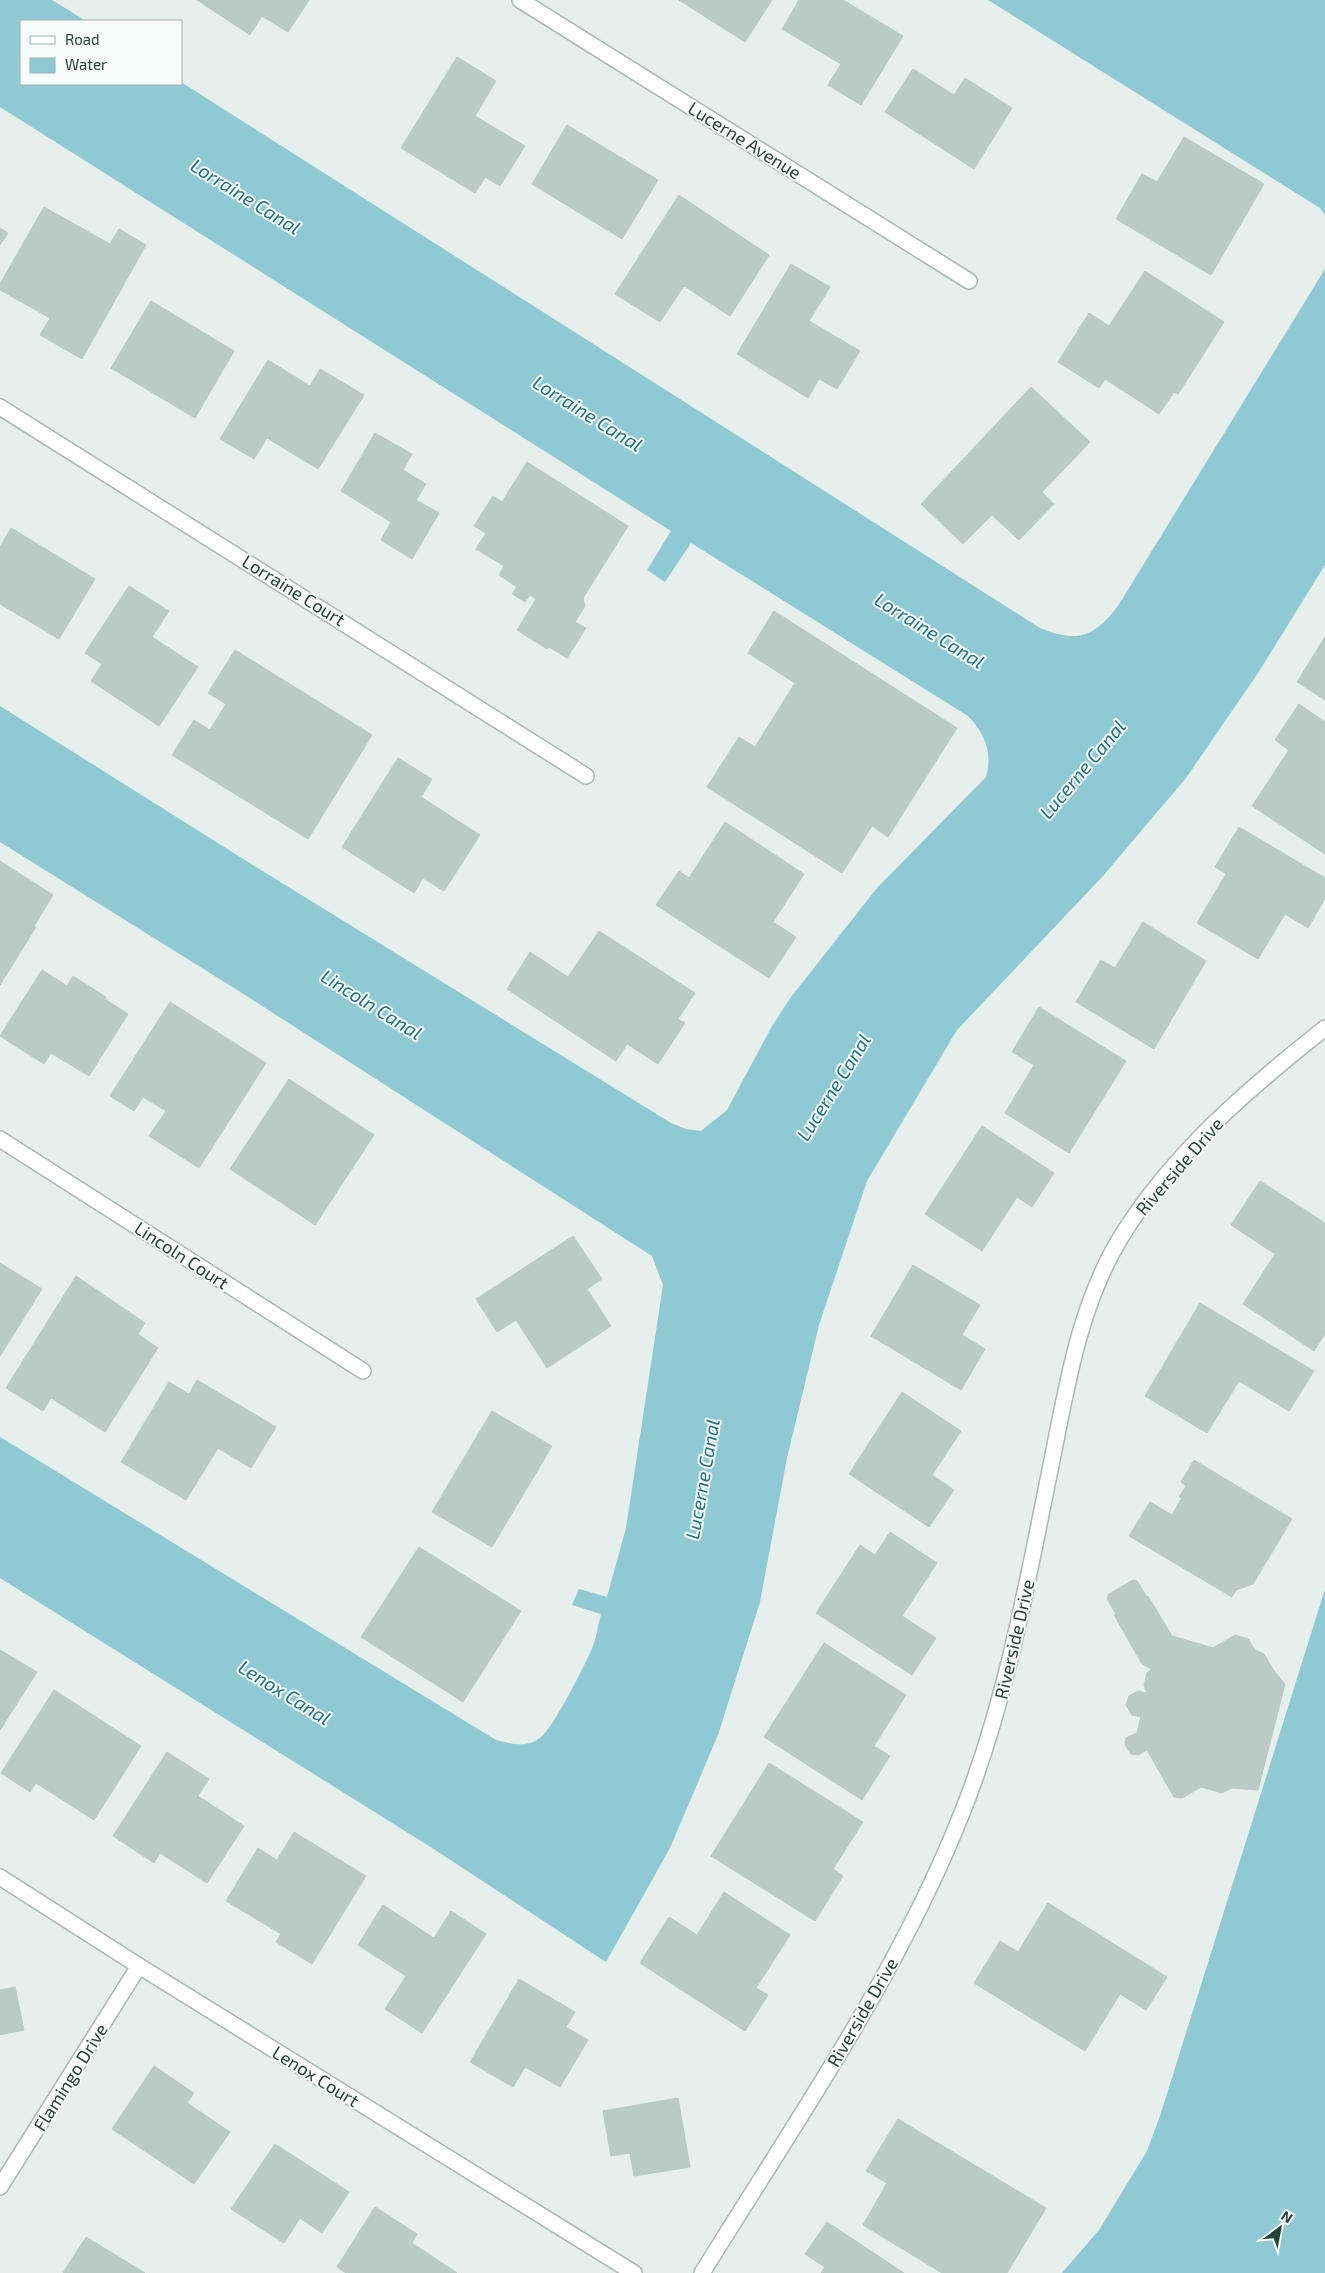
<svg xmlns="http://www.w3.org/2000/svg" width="1325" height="2273" font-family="'Exo 2',sans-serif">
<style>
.water{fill:#8ec9d4}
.building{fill:#bbcac4;stroke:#b8c9c2}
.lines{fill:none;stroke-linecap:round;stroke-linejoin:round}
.minor-casing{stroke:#a8b8b2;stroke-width:18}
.minor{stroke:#fff;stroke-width:15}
.labels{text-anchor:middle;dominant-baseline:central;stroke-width:4;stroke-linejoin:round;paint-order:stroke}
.street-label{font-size:18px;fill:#24423a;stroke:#f7fbf9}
.water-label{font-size:19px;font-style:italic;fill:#1c6f80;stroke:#f7fbf9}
</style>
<rect width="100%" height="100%" fill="#e6efeb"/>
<!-- water -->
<g class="water">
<path d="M0 0H52L86 21H21V84H181V82L1040 628C1078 643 1093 638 1118 606L1325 269V565L1258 673 1186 778 1103 876 957 1030 867 1181 819 1325 787 1458 760 1602 718 1735 670 1848 606 1962 429 1846 0 1578V1437L496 1740C511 1744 526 1748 540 1738 553 1729 583 1668 591 1651 596 1640 598 1626 601 1614L572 1605 579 1589 607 1597 626 1528 663 1285 652 1256 234 988 0 842V706L248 862 671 1123 686 1129 701 1131 727 1110 772 1026 791 997 877 888 986 777C993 753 985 734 968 716L691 543 665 582 647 570 671 531 0 107Z"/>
<polygon points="988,0 1325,0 1325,215 1320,208"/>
<polygon points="1325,1589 1325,2273 1062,2273 1099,2230 1147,2151 1160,2116"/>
</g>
<!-- building -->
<g class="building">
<polygon points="197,0 309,0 288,32 262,16 250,35"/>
<polygon points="679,0 772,0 745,42"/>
<polygon points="799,0 843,0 903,36 861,105 828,85 841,64 782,29"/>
<polygon points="457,57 496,81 475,116 525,146 500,186 485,177 475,193 401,148"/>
<polygon points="913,69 954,95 965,78 1012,108 974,169 885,112"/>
<polygon points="567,125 658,180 622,239 532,184"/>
<polygon points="1184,137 1264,184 1211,275 1116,219 1142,174 1157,182"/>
<polygon points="679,195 769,255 730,316 684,286 660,322 615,294"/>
<polygon points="44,207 110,244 119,229 146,245 82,359 40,335 50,318 0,290 0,284"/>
<polygon points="0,228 8,233 0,245"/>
<polygon points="791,264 830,287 809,321 860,351 837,389 819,379 808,398 737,354"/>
<polygon points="1145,271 1224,322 1178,394 1174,392 1159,414 1105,379 1099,388 1058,362 1089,313 1109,326"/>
<polygon points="151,301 234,351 195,418 111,368"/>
<polygon points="268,360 310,386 320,369 364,395 318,469 267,438 254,459 220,439"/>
<polygon points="1031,387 1090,442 1042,492 1054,504 1019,540 992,515 963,544 921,504"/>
<polygon points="375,433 412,454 403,470 426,484 416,500 439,513 412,559 381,540 391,522 341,491"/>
<polygon points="527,462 628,526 583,598 585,606 575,622 586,628 567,658 549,647 547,649 517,630 536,599 530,595 525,602 512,594 517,587 499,575 504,566 476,549 486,533 474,526 493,496 502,502"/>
<polygon points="11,528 95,579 59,639 0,604 0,547"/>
<polygon points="129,586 169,611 152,637 198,667 159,726 91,681 102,664 85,653"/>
<polygon points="774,611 957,728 888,837 872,826 842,873 707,787 739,737 755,747 795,683 748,653"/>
<polygon points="1325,637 1325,700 1297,682"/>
<polygon points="235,650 372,735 308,839 172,755 194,720 210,730 226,704 208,693"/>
<polygon points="1299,704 1325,722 1325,854 1252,806 1289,750 1275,740"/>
<polygon points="398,758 432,779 421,797 480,835 444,891 423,878 414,893 342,847"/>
<polygon points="725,822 804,874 773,922 796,937 769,978 656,905 679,871 689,878"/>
<polygon points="1239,827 1325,878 1325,898 1308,928 1285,914 1258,959 1197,923 1226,874 1215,867"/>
<polygon points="0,861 53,895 34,926 36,927 0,985"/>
<polygon points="1143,922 1206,961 1154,1049 1076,1002 1101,960 1115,968"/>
<polygon points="599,931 695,993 678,1019 685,1023 658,1064 627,1044 616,1061 507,989 530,952 568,977"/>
<polygon points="42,970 67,986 73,976 106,997 105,999 128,1014 89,1076 51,1053 44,1064 0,1036"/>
<polygon points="170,1002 266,1063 199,1168 149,1136 166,1111 143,1097 134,1111 110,1096"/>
<polygon points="1039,1007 1126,1061 1069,1153 1005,1113 1034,1065 1012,1052"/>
<polygon points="289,1079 374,1135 315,1225 230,1169"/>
<polygon points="982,1126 1054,1173 1032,1207 1017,1197 982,1251 925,1214"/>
<polygon points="1260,1181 1325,1223 1325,1334 1314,1351 1243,1304 1275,1254 1231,1225"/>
<polygon points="573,1236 602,1279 587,1289 611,1326 547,1368 516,1320 497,1332 476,1299"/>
<polygon points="0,1263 42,1289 0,1356"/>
<polygon points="913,1265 980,1305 962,1335 985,1349 961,1390 871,1336"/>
<polygon points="76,1276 145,1323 138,1334 158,1348 105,1432 51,1398 43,1411 6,1388"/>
<polygon points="1200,1303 1314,1371 1289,1411 1239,1381 1207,1433 1145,1396"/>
<polygon points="197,1380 276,1427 251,1468 218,1448 186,1500 121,1462 169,1382 189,1394"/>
<polygon points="902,1392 961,1431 932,1475 954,1490 929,1527 849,1474"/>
<polygon points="492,1411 552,1446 492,1547 432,1512"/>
<polygon points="1194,1460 1292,1519 1253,1584 1236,1590 1232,1597 1129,1536 1150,1502 1172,1515 1182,1498 1179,1497 1186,1486 1181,1482"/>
<polygon points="890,1532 937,1563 902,1616 936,1638 912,1675 816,1613 860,1545 875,1555"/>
<polygon points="419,1547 521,1611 463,1702 361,1637"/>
<polygon points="1133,1580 1137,1581 1147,1597 1148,1596 1172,1636 1213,1648 1235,1635 1248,1639 1255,1650 1264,1654 1274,1671 1285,1684 1258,1790 1232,1788 1222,1793 1201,1787 1182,1798 1174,1797 1147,1750 1138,1755 1131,1754 1125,1745 1126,1738 1137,1733 1141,1717 1132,1715 1126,1705 1129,1696 1138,1691 1147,1693 1144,1685 1147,1673 1152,1669 1142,1664 1114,1615 1116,1614 1107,1599 1109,1594"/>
<polygon points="824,1643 906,1695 874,1746 890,1756 862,1800 764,1737"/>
<polygon points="0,1650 37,1672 0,1730"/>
<polygon points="54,1690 141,1746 94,1820 36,1783 30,1792 1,1773"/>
<polygon points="167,1752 209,1779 198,1796 244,1826 207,1883 160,1853 154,1863 113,1836"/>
<polygon points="769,1763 863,1822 833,1869 843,1876 815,1921 711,1856"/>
<polygon points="294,1832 366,1876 312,1964 276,1942 281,1934 226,1901 258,1848 277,1860"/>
<polygon points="724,1892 790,1935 756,1988 768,1995 745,2031 640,1963 669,1917 697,1935"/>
<polygon points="1048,1903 1167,1977 1146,2010 1120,1994 1085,2051 974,1983 1000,1941 1018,1952"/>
<polygon points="383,1905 434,1938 451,1911 486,1934 422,2033 385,2009 406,1976 358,1945"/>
<polygon points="519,1979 575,2012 566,2027 588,2040 560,2087 525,2067 513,2087 470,2062"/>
<polygon points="15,1987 24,2030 0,2035 0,1990"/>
<polygon points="154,2066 194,2093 187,2103 230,2132 194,2184 112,2129"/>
<polygon points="678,2098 690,2167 634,2176 630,2153 611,2156 603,2111"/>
<polygon points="898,2119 1046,2208 1007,2273 942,2273 863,2225 887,2183 866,2171"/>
<polygon points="275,2144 349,2192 322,2233 300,2218 284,2243 231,2209"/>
<polygon points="375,2207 417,2234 412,2243 457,2273 346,2273 337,2267"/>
<polygon points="827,2222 904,2273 821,2273 825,2267 805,2254"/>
<polygon points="86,2237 145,2273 63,2273"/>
</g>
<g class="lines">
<!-- minor casing -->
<g class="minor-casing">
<g id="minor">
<polyline points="520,0 969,281"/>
<polyline points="0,407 586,776"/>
<polyline points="0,1139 363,1371"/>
<polyline points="0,1877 139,1966 634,2273"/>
<polyline points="0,2187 139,1966"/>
<path d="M702 2273C794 2124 897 1977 962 1813 1005 1705 1026 1589 1049 1475 1066 1393 1077 1309 1121 1237 1172 1154 1249 1088 1325 1028"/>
</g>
</g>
<!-- minor -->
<use href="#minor" class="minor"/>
</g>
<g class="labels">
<!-- street labels -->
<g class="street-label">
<text transform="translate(745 140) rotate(32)">Lucerne Avenue</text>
<text transform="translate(294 590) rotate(32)">Lorraine Court</text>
<text transform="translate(1179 1166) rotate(-49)">Riverside Drive</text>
<text transform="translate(182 1255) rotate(33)">Lincoln Court</text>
<text transform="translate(1014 1639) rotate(-77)">Riverside Drive</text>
<text transform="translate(862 2012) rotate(-60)">Riverside Drive</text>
<text transform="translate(316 2076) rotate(32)">Lenox Court</text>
<text transform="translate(70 2077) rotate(-58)">Flamingo Drive</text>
</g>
<!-- water labels -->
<g class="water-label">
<text transform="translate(246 196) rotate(32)">Lorraine Canal</text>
<text transform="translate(588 413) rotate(32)">Lorraine Canal</text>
<text transform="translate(930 630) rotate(32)">Lorraine Canal</text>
<text transform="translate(1082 769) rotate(-50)">Lucerne Canal</text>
<text transform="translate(372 1004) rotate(32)">Lincoln Canal</text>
<text transform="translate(833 1087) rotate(-58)">Lucerne Canal</text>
<text transform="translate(702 1479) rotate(-80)">Lucerne Canal</text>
<text transform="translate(285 1692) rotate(32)">Lenox Canal</text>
</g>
</g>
<!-- legend -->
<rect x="20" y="20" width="162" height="65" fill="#f7fbf9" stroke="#a3b1ad"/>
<rect x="30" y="36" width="25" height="8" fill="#ffffff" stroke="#a3b1ad"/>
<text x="65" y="45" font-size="15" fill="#24423a">Road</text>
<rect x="30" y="58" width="25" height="15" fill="#8ec9d4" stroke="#a3b1ad"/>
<text x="65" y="70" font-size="15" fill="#24423a">Water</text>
<!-- north arrow -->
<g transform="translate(1280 2228) rotate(32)" stroke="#f7fbf9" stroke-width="4" paint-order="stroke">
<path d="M0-4L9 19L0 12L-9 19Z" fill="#24423a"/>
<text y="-8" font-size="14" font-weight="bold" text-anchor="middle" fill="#24423a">N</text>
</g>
</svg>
